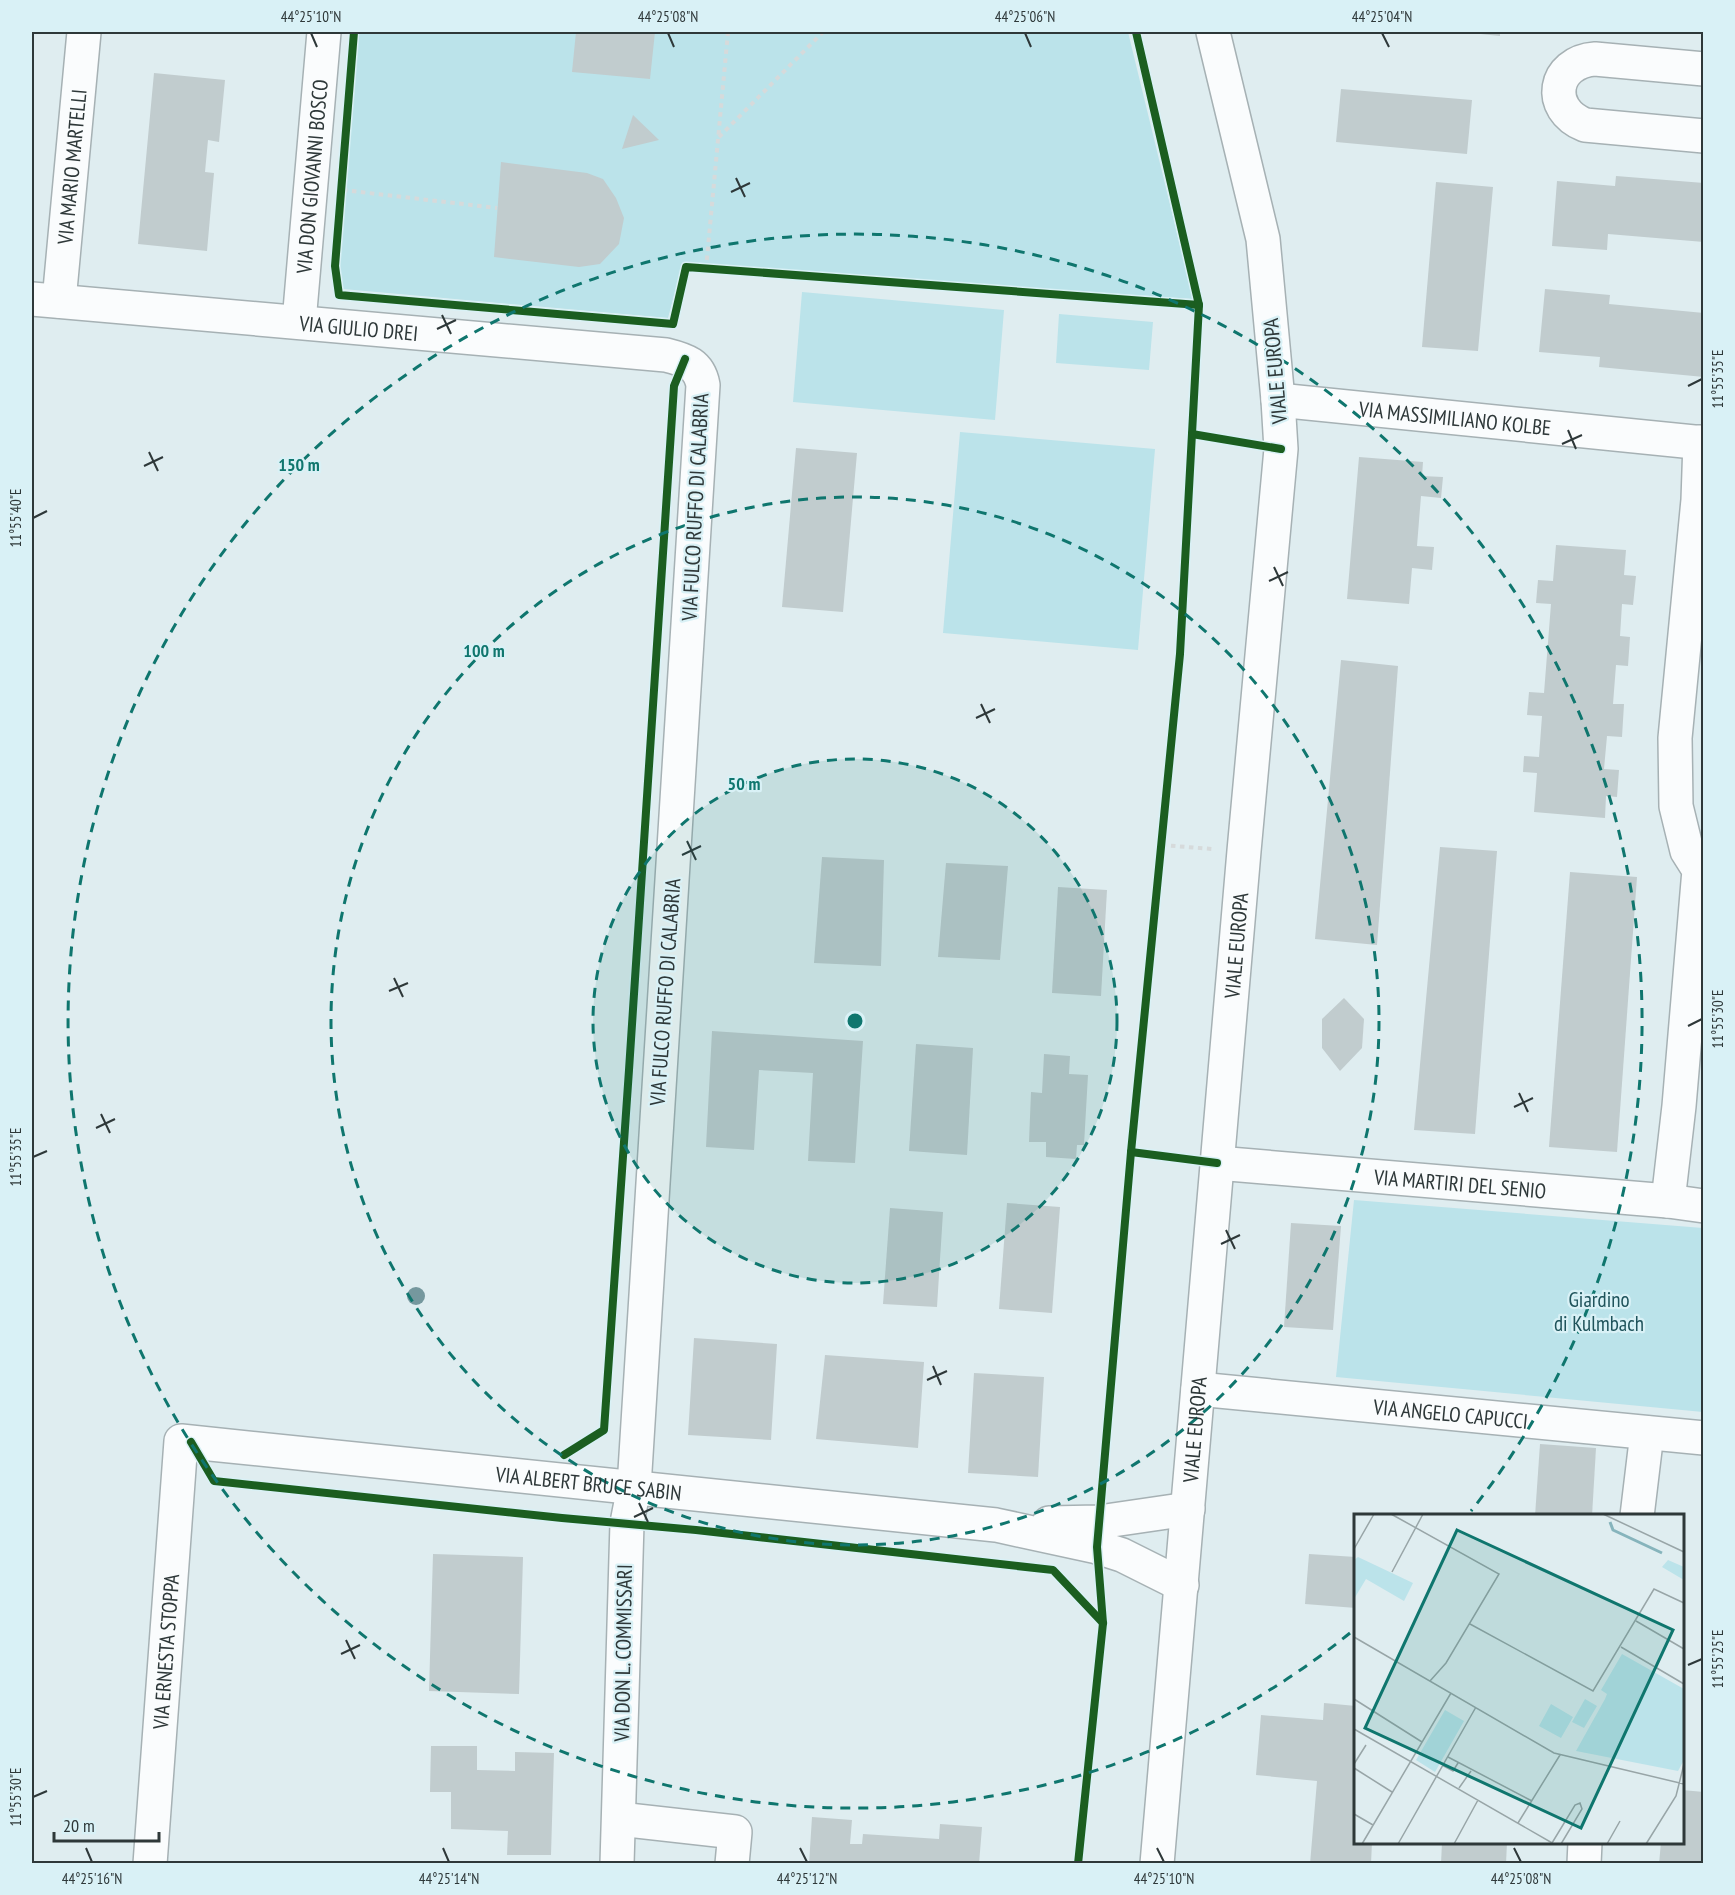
<svg xmlns="http://www.w3.org/2000/svg" width="1735" height="1895" font-family="'PT Sans Narrow',sans-serif">
<style>
.green{fill:#bbe3ea}
.building{fill:#c1ccce}
.lines{fill:none;stroke-linecap:round;stroke-linejoin:round}
.minor-casing{stroke:#a6b1b4;stroke-width:36}
.path{stroke:#d6dadb;stroke-width:4;stroke-dasharray:4.5 4.5;stroke-linecap:butt}
.minor{stroke:#fafcfd;stroke-width:33}
.cycleway-casing{stroke:#d9f1f6;stroke-width:11}
.cycleway{stroke:#1b5e20;stroke-width:8}
.tree{fill:#75989e}
.ticks{fill:none;stroke:#2e3839;stroke-width:2}
.ring{fill:none;stroke:#0f766e;stroke-width:3;stroke-dasharray:10 8}
.labels{text-anchor:middle;dominant-baseline:central;stroke-width:4.5;stroke-linejoin:round;paint-order:stroke}
.street-label{font-size:21px;fill:#2e3839;stroke:#d9f1f6}
.park-label{font-size:21px;fill:#1f535b;stroke:#d9f1f6}
.inset-river{fill:none;stroke:#86b4bc;stroke-width:3}
.inset-road{fill:none;stroke:#98a5a7;stroke-width:1.5}
.view{fill:#0f766e;fill-opacity:0.15;stroke:#0f766e;stroke-width:3}
.inset-edge{fill:none;stroke:#2e3839;stroke-width:3}
.centre{fill:#0f766e;stroke:#d9f1f6;stroke-width:3}
.ring-label{font-size:18px;text-anchor:middle;font-weight:bold;fill:#0f766e;stroke:#d9f1f6;stroke-width:4.5;stroke-linejoin:round;paint-order:stroke}
.neatline{fill:none;stroke:#2e3839;stroke-width:2}
.ticks-label{font-size:15px;text-anchor:middle;fill:#2e3839}
</style>
<rect width="100%" height="100%" fill="#dfedf0"/>
<!-- green -->
<g class="green">
<polygon points="357,32 1128,32 1193,299 721,266 682,266 668,318 343,289 338,265"/>
<polygon points="802,292 1004,310 995,420 793,402"/>
<polygon points="1059,314 1153,322 1149,370 1056,363"/>
<polygon points="960,432 1155,449 1138,650 943,633"/>
<polygon points="1354,1200 1703,1228 1703,1412 1336,1377"/>
</g>
<!-- building -->
<g class="building">
<polygon points="576,32 655,32 650,79 572,72"/>
<polygon points="1471,32 1500,32 1500,36 1471,33"/>
<polygon points="154,73 225,80 219,142 208,140 205,172 214,173 207,251 138,244"/>
<polygon points="1341,89 1472,100 1467,154 1336,142"/>
<polygon points="633,115 659,140 622,149"/>
<polygon points="501,162 587,173 603,179 616,198 624,218 619,244 600,264 579,267 494,257"/>
<polygon points="1616,176 1704,183 1704,242 1608,234 1607,250 1552,246 1557,181 1615,186"/>
<polygon points="1436,182 1493,187 1478,351 1422,347"/>
<polygon points="1545,289 1610,295 1609,304 1704,313 1704,377 1599,367 1600,357 1539,352"/>
<polygon points="796,448 857,453 843,612 782,607"/>
<polygon points="1359,457 1423,462 1422,476 1443,477 1441,498 1421,496 1417,546 1434,547 1432,570 1412,568 1409,604 1347,599"/>
<polygon points="1556,545 1626,550 1624,575 1636,576 1633,605 1622,604 1620,636 1630,637 1628,666 1616,665 1613,704 1624,704 1622,737 1607,736 1604,769 1619,770 1617,797 1606,796 1605,818 1534,812 1537,773 1523,772 1524,756 1539,757 1542,716 1527,715 1529,692 1544,693 1551,604 1536,603 1538,580 1553,581"/>
<polygon points="1341,660 1398,666 1377,945 1315,939"/>
<polygon points="1440,847 1497,851 1475,1134 1414,1130"/>
<polygon points="822,857 884,860 881,966 814,963"/>
<polygon points="946,863 1008,866 1000,960 938,957"/>
<polygon points="1570,872 1637,877 1617,1152 1549,1147"/>
<polygon points="1058,887 1107,890 1101,996 1052,993"/>
<polygon points="1344,998 1364,1019 1362,1048 1340,1071 1322,1048 1322,1019"/>
<polygon points="712,1031 863,1041 855,1163 808,1161 813,1073 759,1070 754,1150 706,1147"/>
<polygon points="916,1044 973,1048 967,1155 909,1151"/>
<polygon points="1044,1054 1070,1056 1069,1074 1088,1075 1084,1145 1077,1145 1076,1159 1046,1157 1046,1142 1029,1142 1031,1092 1042,1093"/>
<polygon points="1007,1203 1060,1207 1052,1313 999,1309"/>
<polygon points="890,1208 943,1212 937,1307 883,1304"/>
<polygon points="1291,1223 1341,1226 1333,1330 1284,1327"/>
<polygon points="694,1338 777,1344 771,1440 688,1435"/>
<polygon points="825,1355 924,1362 918,1448 816,1439"/>
<polygon points="974,1373 1044,1377 1038,1477 968,1473"/>
<polygon points="1540,1444 1596,1448 1592,1516 1535,1516"/>
<polygon points="433,1554 523,1557 519,1694 429,1691"/>
<polygon points="1309,1554 1356,1557 1356,1608 1305,1604"/>
<polygon points="1324,1703 1356,1706 1356,1842 1372,1842 1371,1864 1310,1864 1317,1781 1256,1775 1261,1715 1323,1720"/>
<polygon points="431,1746 477,1746 477,1770 515,1771 515,1752 554,1753 551,1855 507,1855 508,1831 451,1829 451,1792 430,1792"/>
<polygon points="1682,1790 1704,1792 1704,1864 1659,1864 1661,1842 1682,1842"/>
<polygon points="812,1817 852,1820 850,1844 862,1844 863,1834 939,1839 940,1824 982,1827 979,1864 809,1864"/>
<polygon points="1442,1842 1507,1842 1506,1864 1441,1864"/>
</g>
<g class="lines">
<!-- minor casing -->
<g class="minor-casing">
<g id="minor">
<path d="M1704 69 1595 59C1553 62 1545 109 1585 125L1704 136"/>
<path id="s1" d="M32 299 666 355C686 360 699 364 703 385L634 1487 627 1523 617 1864"/>
<path id="s2" d="M59 301 84 32"/>
<path id="s3" d="M299 322 324 32"/>
<path id="s4" d="M1278 400 1704 443"/>
<path id="s5" d="M1217 1163 1668 1201 1704 1206"/>
<polyline points="1668,1201 1679,1106 1699,870 1687,851 1676,806 1675,738 1698,500 1700,442"/>
<path id="s6" d="M1198 1389 1704 1438"/>
<polyline points="1637,1516 1647,1433"/>
<polyline points="1049,1523 1099,1522 1188,1509"/>
<polyline points="619,1819 735,1832 732,1864"/>
<path id="s7" d="M150 1864 181 1441 996 1525 1097 1547 1122 1555 1182 1585"/>
<path id="s8" d="M1157 1864 1244 851 1281 449 1278 400 1263 239 1213 32"/>
<polyline points="1584,1864 1585,1842"/>
</g>
</g>
<!-- path -->
<g class="path">
<polyline points="719,137 823,32"/>
<polyline points="343,190 497,208"/>
<polyline points="706,269 728,32"/>
<polyline points="1162,845 1212,849"/>
</g>
<!-- minor -->
<use href="#minor" class="minor"/>
<!-- cycleway casing -->
<g class="cycleway-casing">
<g id="cycleway">
<polyline points="354,32 335,266 339,295 673,324 686,267 1199,305"/>
<polyline points="1192,434 1281,449"/>
<polyline points="1131,1152 1217,1163"/>
<polyline points="191,1442 214,1481 562,1518 696,1530 1053,1570 1103,1623"/>
<polyline points="564,1455 604,1430 629,1070 674,386 685,359"/>
<polyline points="1078,1864 1103,1623 1097,1547 1131,1152 1180,654 1199,305 1136,32"/>
</g>
</g>
<!-- cycleway -->
<use href="#cycleway" class="cycleway"/>
</g>
<!-- trees -->
<circle class="tree" cx="416" cy="1296" r="9"/>
<!-- ticks -->
<path class="ticks" d="M311 33 317 47M668 33 674 47M1025 33 1031 47M1382 33 1389 47M736 178 745 197M731 192 750 183M442 315 451 334M437 329 456 320M1688 386 1702 379M1568 430 1576 449M1562 444 1582 435M149 452 158 471M144 466 163 457M33 518 47 511M1274 567 1283 586M1269 581 1288 572M981 704 990 723M976 718 995 709M687 841 696 860M682 855 701 846M394 978 403 997M389 991 408 983M1688 1026 1702 1019M1519 1093 1528 1112M1514 1107 1533 1098M101 1114 110 1133M96 1128 115 1119M33 1157 47 1151M1226 1230 1235 1249M1221 1244 1240 1235M933 1366 941 1385M927 1380 947 1371M639 1503 648 1522M634 1517 653 1508M346 1640 355 1659M341 1654 360 1645M1688 1665 1702 1659M33 1797 47 1791M86 1848 92 1862M443 1848 449 1862M800 1848 807 1862M1157 1848 1164 1862M1514 1848 1521 1862"/>
<!-- distance rings -->
<circle cx="855" cy="1021" r="262" fill="#0f766e" fill-opacity=".12"/>
<g class="ring">
<circle cx="855" cy="1021" r="262"/>
<circle cx="855" cy="1021" r="524"/>
<path d="M1350 1633A787 787 0 1 1 1471 1511"/>
</g>
<g class="labels">
<!-- street labels -->
<g class="street-label">
<text stroke="none"><textPath href="#s2" startOffset="135">VIA MARIO MARTELLI</textPath></text>
<text stroke="none"><textPath href="#s3" startOffset="146">VIA DON GIOVANNI BOSCO</textPath></text>
<text stroke="none"><textPath href="#s1" startOffset="328">VIA GIULIO DREI</textPath></text>
<text transform="translate(1275 371) rotate(-95)">VIALE EUROPA</text>
<text stroke="none"><textPath href="#s4" startOffset="178">VIA MASSIMILIANO KOLBE</textPath></text>
<text transform="translate(695 507) rotate(-87)">VIA FULCO RUFFO DI CALABRIA</text>
<text stroke="none"><textPath href="#s8" startOffset="922">VIALE EUROPA</textPath></text>
<text transform="translate(665 992) rotate(-86)">VIA FULCO RUFFO DI CALABRIA</text>
<text stroke="none"><textPath href="#s5" startOffset="244">VIA MARTIRI DEL SENIO</textPath></text>
<text stroke="none"><textPath href="#s6" startOffset="254">VIA ANGELO CAPUCCI</textPath></text>
<text stroke="none"><textPath href="#s8" startOffset="436">VIALE EUROPA</textPath></text>
<text stroke="none"><textPath href="#s7" startOffset="834">VIA ALBERT BRUCE SABIN</textPath></text>
<text stroke="none"><textPath href="#s7" startOffset="213">VIA ERNESTA STOPPA</textPath></text>
<text transform="translate(623 1653) rotate(-89)">VIA DON L. COMMISSARI</text>
</g>
<!-- park labels -->
<g class="park-label">
<text x="1599" y="1299">Giardino<tspan x="1599" dy="24">di Kulmbach</tspan></text>
</g>
</g>
<!-- overview -->
<g transform="translate(1354 1514)">
<rect width="330" height="330" fill="#dfedf0"/>
<path d="M4 43 59 69 50 87 12 65 0 85V46ZM314 46 330 53V66L308 53ZM268 140 330 175V246L324 257 222 237 251 185 253 180 247 176ZM231 185 243 192 230 214 218 208ZM197 190 219 203 207 224 185 212ZM91 196 110 207 81 258 62 246Z" fill="#bbe3ea"/>
<path class="inset-river" d="M256 8 259 16 308 39"/>
<path class="inset-road" d="M37 0 145 60 92 149 76 167M249 0 330 38M0 35 20 0M38 58 69 0M282 107 330 135M116 110 239 177 300 75 330 89M0 123 200 239 330 270M267 133 330 170M0 185 68 228M0 215 200 330M94 243 178 287M0 250 12 231M88 251 99 257 104 249M0 254 38 278M105 274 117 257M0 300 19 311M164 309 206 241M198 329 221 291 226 289 228 295 207 330M8 330 97 179M44 330 122 193M100 330 124 286M253 330 266 307M292 330 322 282 330 250"/>
<path class="view" d="M103 16 319 116 227 314 11 214Z"/>
<rect width="330" height="330" class="inset-edge"/>
</g>
<circle cx="855" cy="1021" r="9" class="centre"/>
<g class="ring-label">
<text x="299" y="471">150 m</text>
<text x="484" y="657">100 m</text>
<text x="744" y="790">50 m</text>
</g>
<!-- border -->
<rect width="1735" height="1895" fill="none" stroke="#d9f1f6" stroke-width="66"/>
<!-- scale -->
<path d="M54 1832v9h105v-9" fill="none" stroke="#2e3839" stroke-width="3"/>
<text x="63" y="1832" font-size="18" fill="#2e3839" stroke="#d9f1f6" stroke-width="4.5" paint-order="stroke">20 m</text>
<rect x="33" y="33" width="1669" height="1829" class="neatline"/>
<g class="ticks-label">
<text x="311" y="22">44°25'10"N</text>
<text x="668" y="22">44°25'08"N</text>
<text x="1025" y="22">44°25'06"N</text>
<text x="1382" y="22">44°25'04"N</text>
<text transform="translate(1718 379) rotate(-90)" y="5">11°55'35"E</text>
<text transform="translate(16 518) rotate(-90)" y="5">11°55'40"E</text>
<text transform="translate(1718 1019) rotate(-90)" y="5">11°55'30"E</text>
<text transform="translate(16 1157) rotate(-90)" y="5">11°55'35"E</text>
<text transform="translate(1718 1659) rotate(-90)" y="5">11°55'25"E</text>
<text transform="translate(16 1797) rotate(-90)" y="5">11°55'30"E</text>
<text x="92" y="1884">44°25'16"N</text>
<text x="449" y="1884">44°25'14"N</text>
<text x="807" y="1884">44°25'12"N</text>
<text x="1164" y="1884">44°25'10"N</text>
<text x="1521" y="1884">44°25'08"N</text>
</g>
</svg>
